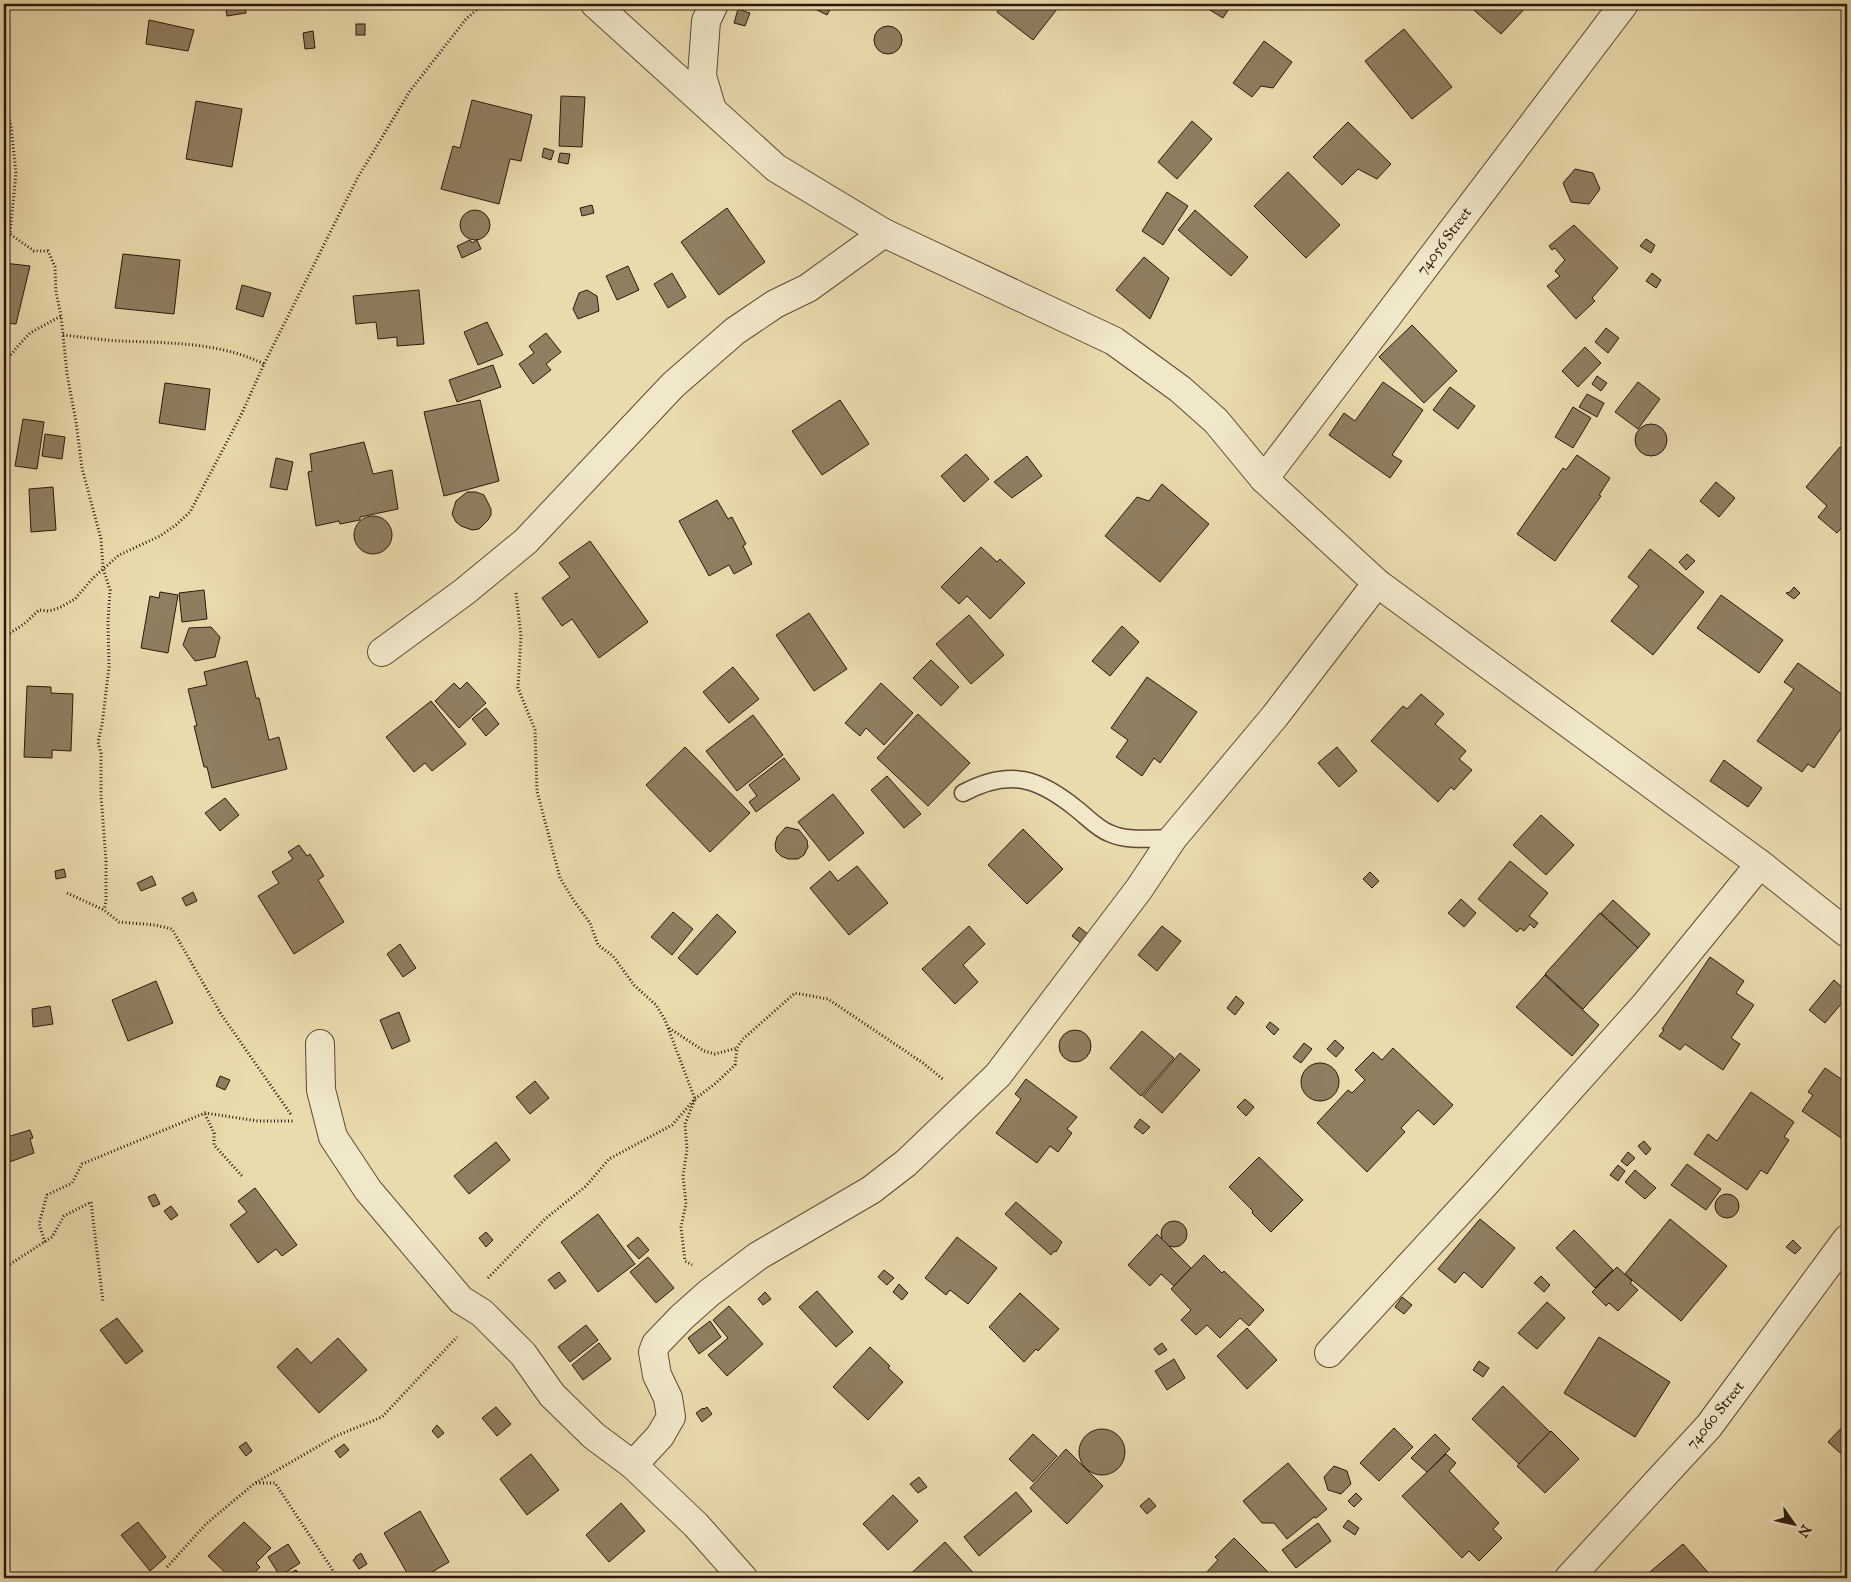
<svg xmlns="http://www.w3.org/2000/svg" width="1851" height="1582" font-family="'IM FELL Great Primer',serif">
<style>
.building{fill:#8f7e60;stroke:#2c190c}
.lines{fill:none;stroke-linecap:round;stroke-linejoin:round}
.service-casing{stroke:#5c4a34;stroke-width:19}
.minor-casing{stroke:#5c4a34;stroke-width:30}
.path{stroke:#2c190c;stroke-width:3;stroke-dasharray:1 2.5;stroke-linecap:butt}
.service{stroke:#f1e8ca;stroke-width:16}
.minor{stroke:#f1e8ca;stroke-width:28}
.labels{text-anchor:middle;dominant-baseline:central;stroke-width:4.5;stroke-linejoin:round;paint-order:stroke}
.street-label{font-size:15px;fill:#2c190c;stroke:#f1e8ca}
</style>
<rect width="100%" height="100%" fill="#eadbad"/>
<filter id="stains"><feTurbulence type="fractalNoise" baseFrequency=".004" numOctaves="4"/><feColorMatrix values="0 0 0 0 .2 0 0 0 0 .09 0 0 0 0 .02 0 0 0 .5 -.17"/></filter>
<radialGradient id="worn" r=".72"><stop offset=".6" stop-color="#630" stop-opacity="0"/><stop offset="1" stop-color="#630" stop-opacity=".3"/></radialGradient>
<!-- building -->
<g class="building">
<polygon points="225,4 245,4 246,13 227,16"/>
<polygon points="805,4 833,4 827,15"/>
<polygon points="1003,4 1061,4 1033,40 997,12"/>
<polygon points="1200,4 1232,4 1223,18"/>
<polygon points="1467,4 1529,4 1501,34"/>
<polygon points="738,9 750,13 745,26 734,23"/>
<polygon points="149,20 194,30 188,51 146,44"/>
<rect x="356" y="24" width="9" height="11"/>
<circle cx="888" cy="40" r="14"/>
<polygon points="1404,29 1452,87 1412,119 1365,61"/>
<polygon points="313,31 315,48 305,49 303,33"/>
<polygon points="1264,41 1292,62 1273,88 1261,86 1252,97 1233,83"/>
<polygon points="561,96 585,97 582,147 559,146"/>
<polygon points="472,100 532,115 521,161 510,159 499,204 441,189 453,146 460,148"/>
<polygon points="196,101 242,109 232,167 186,159"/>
<polygon points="1192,121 1212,139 1177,179 1158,162"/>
<polygon points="1348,122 1391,164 1377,179 1358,169 1342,185 1313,157"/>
<polygon points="544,148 554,151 551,160 542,157"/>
<polygon points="560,153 570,154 568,164 558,162"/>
<polygon points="1575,169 1593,173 1600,189 1589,204 1571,202 1563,183"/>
<polygon points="1288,172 1340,225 1306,258 1254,206"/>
<polygon points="1167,192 1188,206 1163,245 1142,231"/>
<polygon points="592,205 594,213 582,216 580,208"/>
<polygon points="727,208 765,262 719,295 681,242"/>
<polygon points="1195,210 1248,257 1231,276 1178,230"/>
<circle cx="475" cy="225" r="15"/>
<polygon points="1574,225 1618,268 1592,298 1595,301 1576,319 1547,286 1560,276 1555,271 1565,260 1555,248 1552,250 1549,246"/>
<polygon points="1646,239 1655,245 1651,253 1640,246"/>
<polygon points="470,240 472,243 477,240 481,249 462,258 457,246"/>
<polygon points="123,254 180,260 174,314 115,308"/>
<polygon points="1144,257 1169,278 1150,319 1116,290"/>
<polygon points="4,263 30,266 16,324 4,323"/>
<polygon points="628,266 639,290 617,300 606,276"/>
<polygon points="672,273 686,297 668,308 654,284"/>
<polygon points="1652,273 1661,280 1656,288 1646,281"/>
<polygon points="242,285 271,293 263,317 236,309"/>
<polygon points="419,290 424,344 397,346 397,337 378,339 376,322 356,324 353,296"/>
<polygon points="587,290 597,296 599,311 578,319 573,309 579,293"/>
<polygon points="487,322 503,355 478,365 464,332"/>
<polygon points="1412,325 1457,371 1424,403 1379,357"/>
<polygon points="1606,328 1619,338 1608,353 1595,342"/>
<polygon points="546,333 561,352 546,364 551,370 533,384 519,364 534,353 529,346"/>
<polygon points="1585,347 1601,363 1578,387 1562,371"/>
<polygon points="493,365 501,387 457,402 449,380"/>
<polygon points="1597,376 1607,383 1601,391 1592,384"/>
<polygon points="1383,382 1423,410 1392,455 1402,461 1390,478 1329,435 1344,413 1355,421"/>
<polygon points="1638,382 1660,399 1638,429 1615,412"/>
<polygon points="165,383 210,389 205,430 159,423"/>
<polygon points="1450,387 1475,406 1458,429 1433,410"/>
<polygon points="1587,394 1604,403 1597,417 1579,407"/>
<polygon points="480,400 499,481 444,496 424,412"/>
<polygon points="840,400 869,444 822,475 792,431"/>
<polygon points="1573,407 1591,418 1573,448 1555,437"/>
<polygon points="23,419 44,422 37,469 15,466"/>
<circle cx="1651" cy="440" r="16"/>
<polygon points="45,434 65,437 62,459 42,456"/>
<polygon points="364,442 373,474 392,470 398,509 360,517 360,520 340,524 339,521 316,526 308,472 312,471 310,454"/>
<polygon points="1840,447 1847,453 1847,521 1837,533 1818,517 1827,506 1806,487"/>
<polygon points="966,454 989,479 964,502 941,476"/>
<polygon points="1577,455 1610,478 1599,495 1601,496 1555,561 1517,534 1563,468 1566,470"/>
<polygon points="1027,456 1042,476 1012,498 994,482"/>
<polygon points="276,458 293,462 287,490 270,487"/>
<polygon points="1716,482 1735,498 1719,517 1700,501"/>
<polygon points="1162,484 1209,524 1160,582 1105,536 1137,497 1149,501"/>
<polygon points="53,487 56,530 31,532 29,489"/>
<polygon points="467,492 476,492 484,495 491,509 491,515 488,520 479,529 472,530 461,526 456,522 452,514 456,501"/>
<polygon points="717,500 728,519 732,517 746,544 743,546 752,564 734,574 729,565 709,576 679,521"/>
<circle cx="373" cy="535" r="19"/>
<polygon points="590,541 648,622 599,658 572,619 562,626 542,598 570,577 559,563"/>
<polygon points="981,547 997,562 1000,559 1025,583 990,619 967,596 959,604 941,587"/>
<polygon points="1650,549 1704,592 1653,655 1611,621 1639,586 1628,577"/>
<polygon points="1687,554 1695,561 1686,570 1679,562"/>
<polygon points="1794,587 1800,593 1794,599 1786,593 1790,592"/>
<polygon points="204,590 207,619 182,622 179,593"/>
<polygon points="160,592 178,595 168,653 141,648 150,596 159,598"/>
<polygon points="1721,595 1783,640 1759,673 1697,628"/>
<polygon points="809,613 847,669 814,691 776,635"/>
<polygon points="969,615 1004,655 971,684 936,644"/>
<polygon points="1122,626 1139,642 1110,676 1092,661"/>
<polygon points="211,627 220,637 215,657 195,661 183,645 189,628"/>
<polygon points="931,660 959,687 941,706 913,678"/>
<polygon points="247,661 256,698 259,698 269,740 279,737 287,769 212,788 207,767 204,767 194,726 197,726 188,689 207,685 204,672"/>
<polygon points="1798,663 1847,698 1847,727 1844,724 1814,768 1808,764 1802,772 1757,741 1794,689 1784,682"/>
<polygon points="733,667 759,699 729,723 703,692"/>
<polygon points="1147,677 1197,712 1160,763 1154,758 1142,776 1116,757 1128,740 1111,728"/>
<polygon points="467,682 486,703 459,728 435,701 454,683 460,689"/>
<polygon points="881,683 913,713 884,745 866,728 860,736 845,723"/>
<polygon points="27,686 51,687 51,693 73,694 71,751 52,750 52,758 24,757"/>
<polygon points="1421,694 1444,714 1435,724 1466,751 1459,759 1472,770 1454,790 1451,787 1438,802 1371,741 1403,706 1407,709"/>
<polygon points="431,701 466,744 432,771 425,763 414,772 386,737"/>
<polygon points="486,708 499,724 486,736 472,719"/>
<polygon points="918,714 970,763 928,806 877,758"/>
<polygon points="753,715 783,755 737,791 706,751"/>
<polygon points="685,747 750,813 710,852 646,785"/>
<polygon points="1337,747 1357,771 1339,787 1318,763"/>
<polygon points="784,758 800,779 756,812 749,802 757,796 749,785"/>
<polygon points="1724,760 1762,788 1748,807 1710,781"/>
<polygon points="887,776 921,814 904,828 871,790"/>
<polygon points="833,794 864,833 829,861 798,822"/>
<polygon points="225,798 239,815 220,831 205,813"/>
<polygon points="1541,815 1574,845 1546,875 1513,845"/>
<polygon points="786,827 799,830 807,840 808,847 804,855 798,859 788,859 781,856 776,851 775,844 777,837"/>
<polygon points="1023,829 1063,869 1027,904 988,865"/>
<polygon points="299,845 307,856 310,854 324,876 318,880 344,922 294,954 258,896 279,883 272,872 293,859 288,852"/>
<polygon points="1510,861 1548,893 1529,916 1538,923 1534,928 1530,924 1524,931 1520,928 1517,932 1478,899"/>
<polygon points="857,866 888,903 849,935 810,888 830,871 838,881"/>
<polygon points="64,869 66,877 56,879 55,871"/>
<polygon points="1370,872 1379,881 1372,888 1363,879"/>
<polygon points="152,876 156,885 141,891 137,883"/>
<polygon points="193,892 197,901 186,906 182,898"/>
<polygon points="1461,899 1476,913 1464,927 1448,913"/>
<polygon points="1613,900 1650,934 1638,948 1601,913"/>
<polygon points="673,912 693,929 672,955 651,937"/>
<polygon points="1600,913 1638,948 1583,1009 1545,974"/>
<polygon points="717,914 736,932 697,975 678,958"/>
<polygon points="969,926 985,944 963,965 978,982 955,1004 922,969"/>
<polygon points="1162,926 1181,941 1157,971 1138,955"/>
<polygon points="1079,927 1089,935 1082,944 1072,936"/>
<polygon points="400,944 416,968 403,977 387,954"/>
<polygon points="1710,957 1744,981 1736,993 1754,1005 1731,1038 1740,1044 1723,1070 1685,1044 1680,1050 1659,1036 1664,1030 1662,1029"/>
<polygon points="1545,975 1599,1025 1572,1056 1516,1007"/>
<polygon points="1834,980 1847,992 1847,997 1825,1023 1809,1010"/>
<polygon points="156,981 173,1023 128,1041 112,1000"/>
<polygon points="1236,996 1244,1003 1235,1015 1227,1008"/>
<polygon points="50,1006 53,1024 33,1027 32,1009"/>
<polygon points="399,1012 410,1041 392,1049 380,1020"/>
<polygon points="1270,1022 1279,1029 1274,1035 1266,1027"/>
<circle cx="1075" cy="1046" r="16"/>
<polygon points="1142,1031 1174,1058 1141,1096 1110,1068"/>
<polygon points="1335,1040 1344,1048 1336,1057 1327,1049"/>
<polygon points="1304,1043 1312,1049 1301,1063 1293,1057"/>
<polygon points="1393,1048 1453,1105 1434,1125 1418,1110 1401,1128 1405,1132 1367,1172 1317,1123 1348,1090 1352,1093 1365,1080 1355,1070 1373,1052 1382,1060"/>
<polygon points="1180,1053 1200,1070 1162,1113 1143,1096"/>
<circle cx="1320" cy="1082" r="19"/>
<polygon points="1825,1068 1847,1083 1847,1142 1802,1111 1813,1095 1808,1092"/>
<polygon points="220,1076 230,1080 225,1090 216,1086"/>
<polygon points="1026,1079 1077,1117 1067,1129 1072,1133 1058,1152 1050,1146 1037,1163 996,1133 1021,1099 1015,1094"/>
<polygon points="535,1081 549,1098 530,1114 516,1097"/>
<polygon points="1751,1092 1794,1122 1784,1137 1789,1140 1767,1174 1761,1170 1747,1190 1694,1154 1708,1134 1717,1141"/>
<polygon points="1245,1099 1254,1107 1246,1116 1237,1107"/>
<polygon points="1140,1119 1150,1127 1143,1134 1134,1127"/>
<polygon points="30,1130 33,1138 30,1139 34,1153 4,1164 4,1138"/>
<polygon points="1644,1141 1651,1149 1646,1155 1638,1146"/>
<polygon points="496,1142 510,1160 469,1194 454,1176"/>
<polygon points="1628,1152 1635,1158 1627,1166 1621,1161"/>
<polygon points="1259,1157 1303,1200 1271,1232 1252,1213 1253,1211 1229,1187"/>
<polygon points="1687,1164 1721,1189 1706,1210 1671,1185"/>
<polygon points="1618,1165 1625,1171 1618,1181 1610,1175"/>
<polygon points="1635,1170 1656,1188 1645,1199 1625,1182"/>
<polygon points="255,1188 297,1245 282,1256 276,1249 258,1263 230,1225 247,1212 238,1201"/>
<circle cx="1727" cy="1206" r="12"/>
<polygon points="155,1194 160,1204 153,1207 148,1197"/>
<polygon points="1016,1202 1062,1242 1056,1252 1054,1251 1051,1255 1005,1214"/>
<polygon points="171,1206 178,1215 171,1220 164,1211"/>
<polygon points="598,1214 635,1264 598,1292 561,1242"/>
<polygon points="1480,1219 1515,1248 1482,1288 1464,1272 1455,1283 1438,1269"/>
<polygon points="1670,1219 1727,1266 1681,1321 1625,1274"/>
<circle cx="1174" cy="1234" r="13"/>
<polygon points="1574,1230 1613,1270 1595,1288 1556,1248"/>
<polygon points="486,1232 493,1240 486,1247 479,1238"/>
<polygon points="1157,1234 1191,1268 1174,1286 1161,1274 1150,1286 1128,1265"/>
<polygon points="638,1237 649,1250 639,1259 627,1246"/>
<polygon points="957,1237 997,1268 968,1304 950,1290 946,1295 925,1278"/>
<polygon points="1793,1240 1801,1248 1795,1254 1786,1247"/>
<polygon points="1204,1255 1222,1273 1224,1271 1264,1310 1249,1326 1240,1318 1220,1338 1207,1325 1196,1335 1181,1320 1191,1310 1171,1289"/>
<polygon points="648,1257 674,1288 656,1303 630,1272"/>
<polygon points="1617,1267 1632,1281 1630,1283 1638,1290 1618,1311 1609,1303 1606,1306 1592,1292"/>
<polygon points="884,1270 894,1278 887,1285 878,1277"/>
<polygon points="559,1272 566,1281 555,1289 548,1280"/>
<polygon points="1541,1276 1550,1285 1544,1292 1534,1283"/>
<polygon points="899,1284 908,1293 902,1300 893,1292"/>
<polygon points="817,1291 853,1332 836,1347 799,1307"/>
<polygon points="765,1292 771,1299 763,1305 758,1299"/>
<polygon points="1020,1293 1059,1329 1038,1351 1036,1349 1024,1362 989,1327"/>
<polygon points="1402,1297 1412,1305 1404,1314 1395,1307"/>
<polygon points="1547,1302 1565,1318 1537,1349 1518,1333"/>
<polygon points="729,1306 763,1344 727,1376 708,1355 728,1338 713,1320"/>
<polygon points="117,1318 143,1351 126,1364 100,1330"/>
<polygon points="710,1321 721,1337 699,1354 688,1338"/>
<polygon points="586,1325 598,1340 570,1362 558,1347"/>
<polygon points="1247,1328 1277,1360 1247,1389 1217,1356"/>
<polygon points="1599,1337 1670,1382 1635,1437 1564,1393"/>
<polygon points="338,1338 367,1370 319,1413 277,1367 297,1348 311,1363"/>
<polygon points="599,1343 611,1359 583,1380 572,1365"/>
<polygon points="1162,1343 1167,1350 1159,1355 1154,1349"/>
<polygon points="870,1347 890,1366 888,1368 903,1382 868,1420 833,1387"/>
<polygon points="1174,1359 1185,1378 1167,1390 1155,1371"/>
<polygon points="1479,1361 1489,1368 1483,1377 1473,1370"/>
<polygon points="1503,1386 1550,1432 1519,1464 1472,1419"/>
<polygon points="496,1407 511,1424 497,1436 482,1418"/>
<polygon points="707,1407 712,1414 702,1422 696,1413 703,1408 704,1409"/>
<polygon points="1847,1422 1847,1459 1828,1442"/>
<polygon points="437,1425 444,1433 438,1438 432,1431"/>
<polygon points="1394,1428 1413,1447 1379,1481 1360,1463"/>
<circle cx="1102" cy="1452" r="23"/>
<polygon points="1551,1431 1579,1459 1545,1493 1517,1466"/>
<polygon points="1033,1434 1057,1456 1033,1482 1009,1459"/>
<polygon points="1435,1434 1450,1449 1427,1472 1411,1458"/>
<polygon points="246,1442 252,1451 246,1456 239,1447"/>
<polygon points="344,1444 349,1450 340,1458 335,1451"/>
<polygon points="1066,1449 1103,1486 1067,1524 1030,1488"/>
<polygon points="531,1454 559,1490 527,1515 500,1479"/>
<polygon points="1446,1454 1456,1463 1449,1471 1499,1523 1493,1529 1502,1538 1479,1561 1469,1551 1462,1558 1402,1496"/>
<polygon points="1288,1463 1327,1509 1316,1518 1314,1517 1287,1539 1274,1523 1262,1523 1243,1501"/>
<polygon points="1334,1466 1347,1471 1351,1484 1341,1494 1328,1490 1324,1477"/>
<polygon points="919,1477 927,1487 918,1493 910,1484"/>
<polygon points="1016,1492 1032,1511 979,1556 964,1537"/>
<polygon points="1356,1493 1362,1499 1354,1507 1348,1501"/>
<polygon points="893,1495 918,1521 888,1550 863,1524"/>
<polygon points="1149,1498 1156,1506 1147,1514 1140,1506"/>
<polygon points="621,1503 645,1531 609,1562 586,1535"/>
<polygon points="420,1511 449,1562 432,1572 436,1578 410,1578 384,1533"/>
<polygon points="1348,1520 1359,1528 1355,1535 1343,1527"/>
<polygon points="138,1522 166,1557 150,1571 121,1535"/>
<polygon points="244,1522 271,1548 256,1563 260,1567 250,1578 231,1578 208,1556"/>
<polygon points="1318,1523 1331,1541 1296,1568 1282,1550"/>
<polygon points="1234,1538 1274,1578 1208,1578 1204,1575 1218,1560 1215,1557"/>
<polygon points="945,1542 978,1578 906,1578"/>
<polygon points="288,1544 300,1563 280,1576 268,1557"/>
<polygon points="1683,1544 1713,1578 1645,1578 1644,1577"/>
<polygon points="361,1553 367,1564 359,1569 353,1560 356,1558 355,1557"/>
<polygon points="296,1570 302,1578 281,1578"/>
</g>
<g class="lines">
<!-- service casing -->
<g class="service-casing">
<path id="service" d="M963 793C1010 768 1039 778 1078 810 1088 818 1098 829 1109 833 1128 842 1152 838 1173 838"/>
</g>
<!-- minor casing -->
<g class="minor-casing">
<g id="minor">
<polyline points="595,4 776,168 884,233 1114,341 1180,389 1216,421 1264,479 1377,583 1760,864 1847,933"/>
<polyline points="712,110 702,76 706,21 714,4"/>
<polyline points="1264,479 1624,4"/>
<polyline points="382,652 464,592 526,541 673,385 735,331 775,304 808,288 884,233"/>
<polyline points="320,1044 321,1090 333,1137 368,1190 461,1300 482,1313 523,1354 552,1395 594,1436 633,1465 696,1525 743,1578"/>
<polyline points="1329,1353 1484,1185 1645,1005 1760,864"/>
<polyline points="633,1465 660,1436 671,1417 668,1398 657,1375 653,1352 656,1344 682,1317 709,1293 758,1256 871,1190 906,1163 998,1075 1139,889 1173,838 1275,716 1377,583"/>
<polyline points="1569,1578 1709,1426 1847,1239"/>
</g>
</g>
<!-- path -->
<g class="path">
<polyline points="4,96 11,126 16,173 10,234 34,251 48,251 55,267 56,292 61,316 67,374 76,422 82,468 101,539 103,568 110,590 108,622 109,667 102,725 98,742 101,753 101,795 106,861 106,901 104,910"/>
<path d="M63 335C82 337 101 340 120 341 169 343 219 342 264 364"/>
<polyline points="4,363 18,346 30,333 61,316"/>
<polyline points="516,593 521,636 518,688 535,730 537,791 560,878 574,901 590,923 598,945 613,956 634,985 656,1005 665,1020 695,1099 685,1124 687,1150 683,1176 686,1204 681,1227 685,1261 692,1265"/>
<polyline points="4,637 24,624 39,610 49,611 59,608 75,599 93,578 119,555 160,536 176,525 190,512 242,413 264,364 358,177 410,91 466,19 483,4"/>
<polyline points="67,893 104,910 119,922 155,925 172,929 221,1014 292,1116"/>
<polyline points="669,1028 704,1051 715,1054 737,1048"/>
<polyline points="205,1114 214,1133 214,1145 242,1176"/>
<polyline points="45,1242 39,1224 47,1195 72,1183 82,1164 205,1113 258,1121 295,1121"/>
<polyline points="4,1268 52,1237 64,1216 91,1202 103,1302"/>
<polyline points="488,1278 545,1219 586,1186 609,1159 672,1125 695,1099 716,1083 735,1065 737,1048 743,1039 795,993 828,999 923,1063 944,1080"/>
<polyline points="256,1483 275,1483 338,1578"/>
<polyline points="167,1567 207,1523 255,1483 336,1436 382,1417 457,1337"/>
</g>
<!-- service -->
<use href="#service" class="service"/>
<!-- minor -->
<use href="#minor" class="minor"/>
</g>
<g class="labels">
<!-- street labels -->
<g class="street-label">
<text transform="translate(1444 241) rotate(-53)">74056 Street</text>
<text transform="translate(1715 1415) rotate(-51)">74060 Street</text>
</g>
</g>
<!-- margin -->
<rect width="1851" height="1582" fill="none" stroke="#eadbad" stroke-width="20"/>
<rect x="5" y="5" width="1841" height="1572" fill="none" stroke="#2c190c" stroke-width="2.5"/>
<rect x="10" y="10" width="1831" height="1562" fill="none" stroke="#2c190c"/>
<!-- north arrow -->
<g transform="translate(1794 1524) rotate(124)" stroke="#f1e8ca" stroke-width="4" paint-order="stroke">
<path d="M0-4L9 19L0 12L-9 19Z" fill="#2c190c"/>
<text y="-8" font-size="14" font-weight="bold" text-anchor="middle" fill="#2c190c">N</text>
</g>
<rect width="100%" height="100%" filter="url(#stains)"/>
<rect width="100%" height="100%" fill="url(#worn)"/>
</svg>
